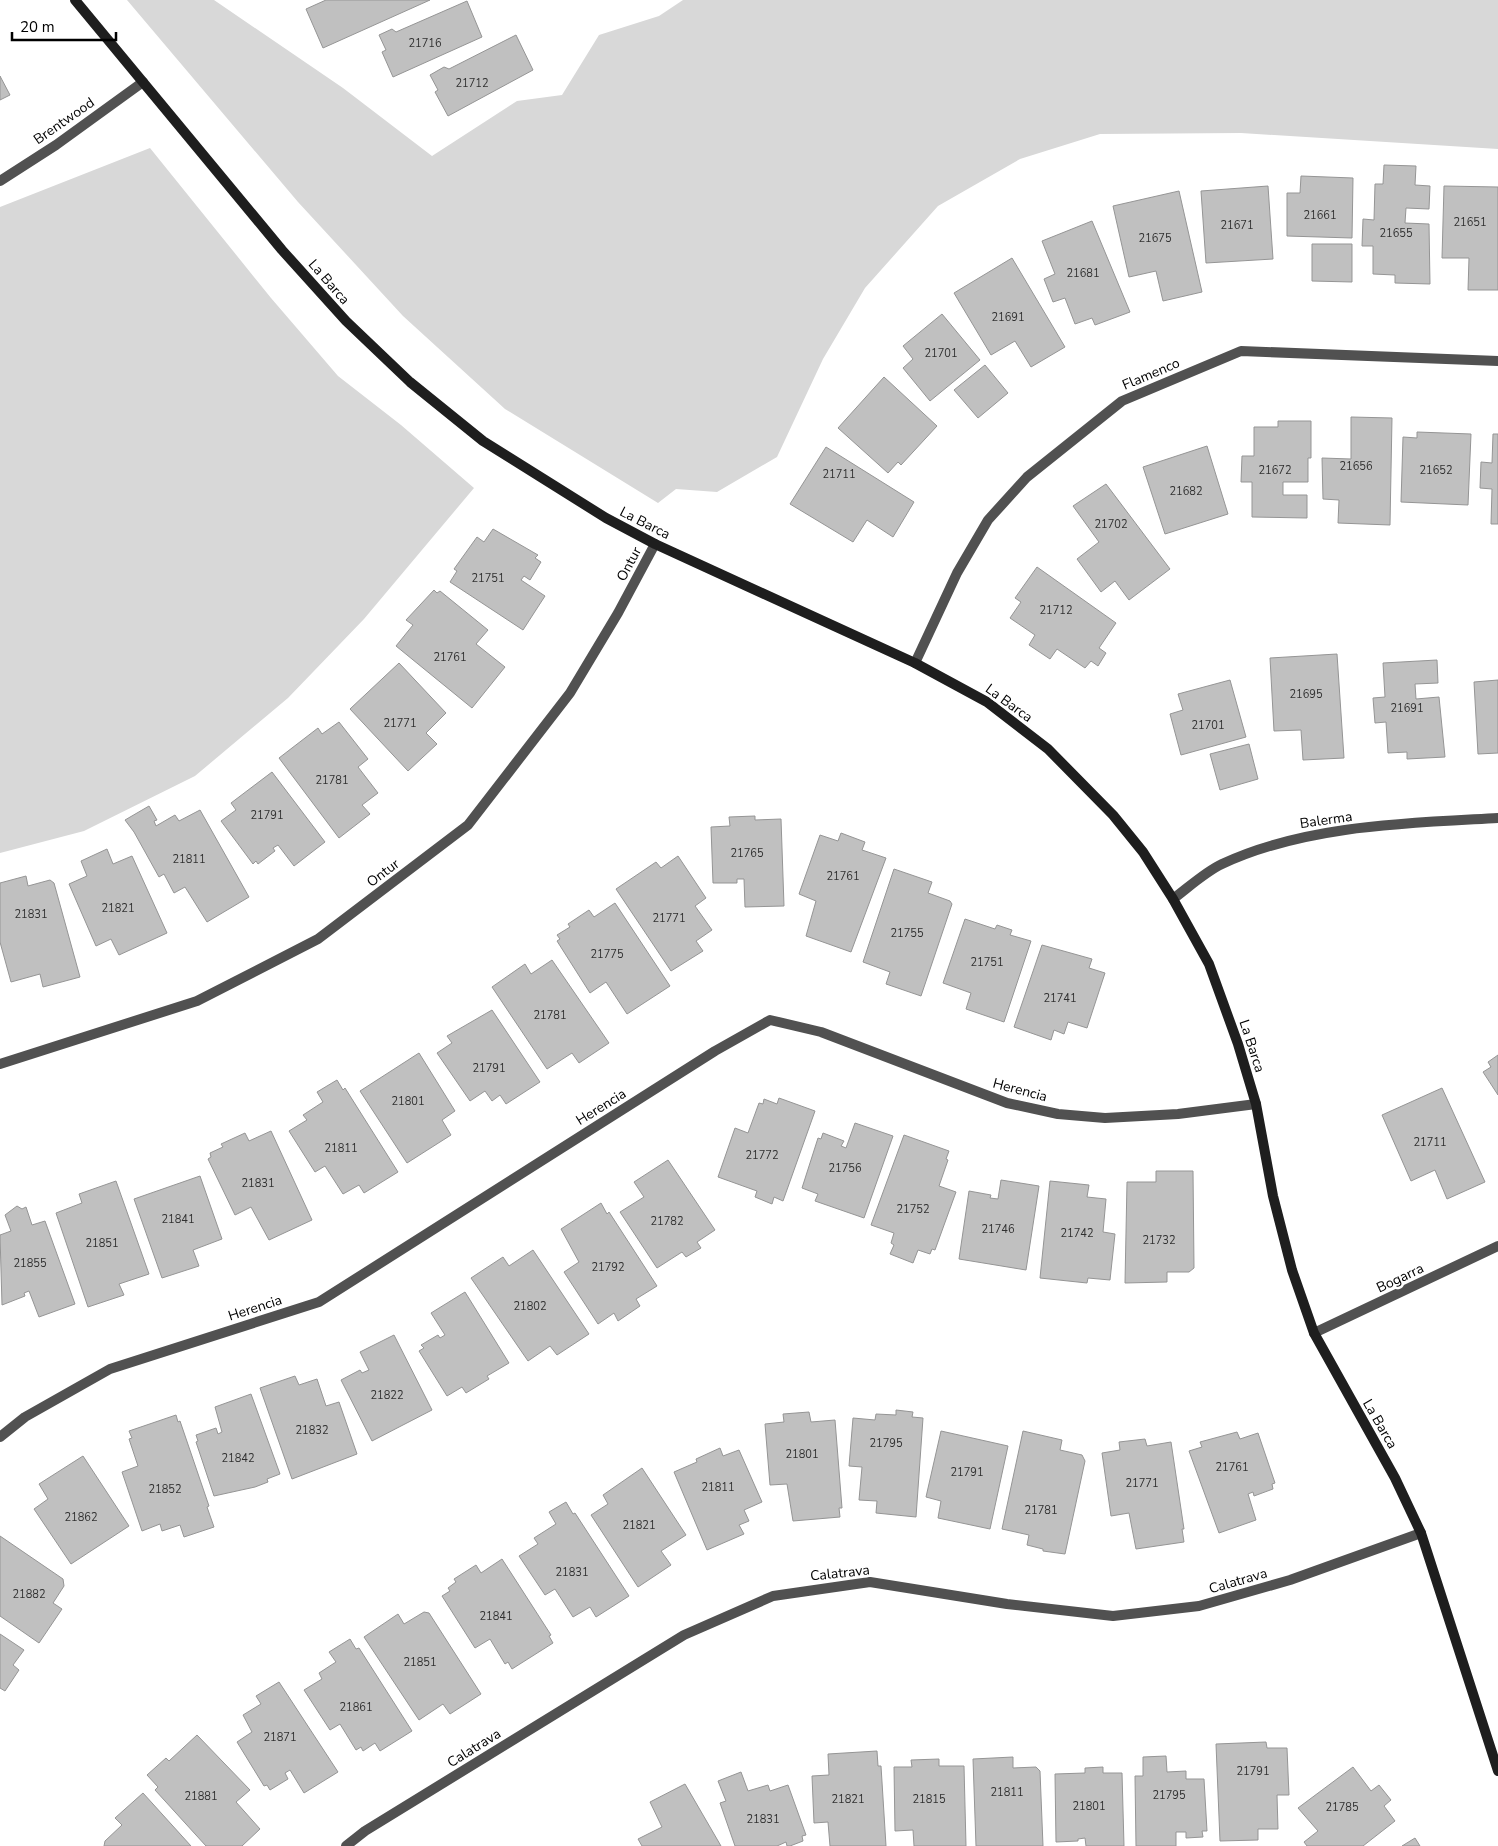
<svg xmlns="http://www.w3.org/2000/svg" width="1498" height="1846" font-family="'Nunito Sans',sans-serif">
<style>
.green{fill:#d8d8d8}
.building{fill:#c0c0c0;stroke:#959595}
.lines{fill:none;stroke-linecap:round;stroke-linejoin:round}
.street{stroke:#515151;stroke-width:10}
.secondary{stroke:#1e1e1e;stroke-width:10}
.labels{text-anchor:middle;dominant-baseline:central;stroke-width:5;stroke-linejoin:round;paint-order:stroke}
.number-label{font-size:11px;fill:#303030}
.street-label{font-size:14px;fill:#000;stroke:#fff}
</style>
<rect width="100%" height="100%" fill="#fff"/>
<!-- green -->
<g class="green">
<polygon points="127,0 214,0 343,88 432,156 517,101 562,95 599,35 659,16 683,0 1498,0 1498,149 1241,133 1100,134 1020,159 938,206 865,288 823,359 777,457 717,492 676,489 658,503 505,409 403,316 298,202"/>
<polygon points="150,148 271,298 338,376 401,425 474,488 364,619 288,698 195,776 84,831 0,853 0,207"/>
</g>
<!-- building -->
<g class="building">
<polygon points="326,0 430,0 323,48 306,9"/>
<polygon points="467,1 482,37 393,77 382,52 386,50 379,35 392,29 396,32"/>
<polygon points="516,35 533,70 448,116 435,92 438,90 430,75 444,67 449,69"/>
<polygon points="0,76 10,95 0,100"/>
<polygon points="1384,165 1416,166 1415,185 1430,186 1429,209 1406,208 1405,223 1429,224 1430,284 1395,283 1395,275 1373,274 1373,246 1362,246 1363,219 1374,220 1375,184 1383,184"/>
<polygon points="1301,176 1353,178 1352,238 1287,236 1287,193 1300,193"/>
<polygon points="1268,186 1273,259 1206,263 1201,191"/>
<polygon points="1444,186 1498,187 1498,290 1468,290 1469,258 1442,258"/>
<polygon points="1179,191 1202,292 1163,301 1156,271 1129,277 1113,206"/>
<polygon points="1092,221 1130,312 1095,325 1092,318 1075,324 1065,298 1053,302 1044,279 1055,274 1042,241"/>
<polygon points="1312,244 1352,244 1352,282 1312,281"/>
<polygon points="1012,258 1065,347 1031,367 1015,341 991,355 954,293"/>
<polygon points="942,314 980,360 930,401 903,368 913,359 903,346"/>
<polygon points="985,365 1008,393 978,418 954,390"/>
<polygon points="884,377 937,426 901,465 898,462 888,473 838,428"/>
<polygon points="1351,417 1392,418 1390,525 1338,523 1339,500 1323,499 1322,458 1351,459"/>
<polygon points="1278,421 1311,421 1311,458 1308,458 1308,482 1283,482 1283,495 1307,495 1307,518 1252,517 1252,482 1241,482 1242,456 1254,456 1254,427 1278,427"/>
<polygon points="1417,432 1471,434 1468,505 1401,502 1403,437 1417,438"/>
<polygon points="1493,434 1498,434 1498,524 1491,524 1492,489 1480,488 1481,462 1492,463"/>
<polygon points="1207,446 1228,514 1165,534 1143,467"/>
<polygon points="826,447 914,502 893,537 867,520 853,542 790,504"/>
<polygon points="1106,484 1170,569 1129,600 1115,581 1101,592 1077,559 1099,542 1073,506"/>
<polygon points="493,529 538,555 535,558 541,562 530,580 524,576 521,580 545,596 523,630 450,582 457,571 454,569 477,537 484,542"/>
<polygon points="1037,567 1116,623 1099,648 1106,653 1098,666 1091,661 1085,668 1057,649 1050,659 1029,645 1035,635 1010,618 1021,602 1015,598"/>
<polygon points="434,590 437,593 440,591 488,630 476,644 505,667 472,708 396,646 413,625 406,620"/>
<polygon points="1337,654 1344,758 1303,760 1301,730 1274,731 1270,658"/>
<polygon points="1437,660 1438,683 1415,684 1416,699 1439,697 1445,757 1407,759 1407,752 1388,753 1386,722 1375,723 1373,698 1385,697 1383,663"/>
<polygon points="399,663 446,713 426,733 437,744 408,771 350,709"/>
<polygon points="1230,680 1246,737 1181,755 1170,714 1183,710 1178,694"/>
<polygon points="1498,680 1498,753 1478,754 1474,682"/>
<polygon points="339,722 368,759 358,767 378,793 362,805 370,814 339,838 279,758 318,728 322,734"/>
<polygon points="1249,744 1258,779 1220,790 1210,754"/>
<polygon points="272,772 325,842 294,866 278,845 273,848 275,851 258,864 256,861 253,864 221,821 236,810 231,803"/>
<polygon points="149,806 157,820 154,821 156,826 175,815 179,821 200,810 249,897 207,922 185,887 174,893 164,874 159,877 134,832 125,820"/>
<polygon points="755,816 755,820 781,819 784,906 745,907 744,879 737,879 737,883 713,883 711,827 730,826 729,817"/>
<polygon points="841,833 865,842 862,850 886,858 851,952 806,936 816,901 799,894 820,835 838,841"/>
<polygon points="107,849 113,864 132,856 167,933 119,955 111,939 96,946 69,884 87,876 81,861"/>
<polygon points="678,856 706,898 695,906 712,930 696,941 703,951 671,971 616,889 656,862 661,868"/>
<polygon points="894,869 932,882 928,893 950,901 952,904 921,996 886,984 890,972 863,962"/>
<polygon points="26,876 28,886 50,880 54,883 80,977 43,987 40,974 11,982 0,942 0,883"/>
<polygon points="615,903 670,986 627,1014 606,982 590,993 557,941 560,939 557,935 570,927 568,924 589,910 594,917"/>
<polygon points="965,919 995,929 997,925 1012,930 1010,935 1031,941 1004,1022 966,1009 971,993 943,983"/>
<polygon points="1042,945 1092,959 1089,968 1105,973 1087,1028 1068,1022 1064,1034 1054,1030 1051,1040 1014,1027"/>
<polygon points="552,960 609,1043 579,1063 572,1053 547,1069 492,987 525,964 531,974"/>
<polygon points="492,1010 540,1082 506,1104 500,1095 492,1101 485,1091 470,1101 437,1053 452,1043 447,1036"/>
<polygon points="419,1053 455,1111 442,1120 451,1135 407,1163 360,1091"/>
<polygon points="1498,1055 1498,1095 1483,1072 1491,1067 1488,1062"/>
<polygon points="337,1080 343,1090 345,1088 398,1172 364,1193 359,1185 343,1194 325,1166 315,1172 289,1131 307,1120 303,1115 323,1102 317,1092"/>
<polygon points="1442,1088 1485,1182 1447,1199 1435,1170 1411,1181 1382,1115"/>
<polygon points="779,1098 815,1111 783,1201 774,1197 772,1204 755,1197 757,1191 718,1177 735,1128 748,1133 759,1103 763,1104 764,1099 777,1104"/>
<polygon points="855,1123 893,1136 864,1218 815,1201 818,1194 802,1188 818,1138 821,1139 823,1133 844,1141 841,1146 846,1148"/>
<polygon points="271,1131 312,1220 269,1240 251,1207 235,1215 208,1159 211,1157 210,1153 223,1147 221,1144 245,1133 249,1141"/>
<polygon points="904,1135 949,1151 946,1159 948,1160 939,1186 956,1192 935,1250 932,1249 930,1254 918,1250 913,1263 890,1254 894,1245 891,1243 894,1233 871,1225"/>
<polygon points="668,1160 715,1230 697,1242 701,1248 686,1257 682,1252 657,1268 620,1212 644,1197 634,1182"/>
<polygon points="1156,1171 1193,1171 1194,1268 1189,1272 1167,1272 1167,1282 1125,1283 1127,1182 1156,1182"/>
<polygon points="200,1176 222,1239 193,1250 199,1266 162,1278 134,1199"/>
<polygon points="1001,1180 1039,1186 1026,1270 959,1259 969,1191 991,1195 990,1198 998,1199"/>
<polygon points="116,1181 149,1274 119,1284 124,1295 88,1307 56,1213 82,1203 79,1194"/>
<polygon points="1050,1181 1089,1185 1087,1197 1106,1199 1103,1232 1115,1234 1110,1280 1088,1278 1087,1283 1040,1278"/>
<polygon points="601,1203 607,1214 609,1212 657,1286 636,1299 640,1306 618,1321 614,1313 598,1324 564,1272 579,1262 561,1229"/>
<polygon points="17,1206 22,1209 26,1207 32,1225 45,1221 75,1304 39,1317 29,1291 24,1293 25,1296 2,1305 0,1235 11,1231 5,1215"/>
<polygon points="533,1250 589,1334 557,1355 550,1346 528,1361 471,1278 503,1257 509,1266"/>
<polygon points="465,1292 509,1363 487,1376 489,1379 466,1393 462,1387 447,1396 419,1351 424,1348 421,1345 438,1335 440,1338 445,1335 431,1313"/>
<polygon points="394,1335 432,1410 372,1441 341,1380 360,1370 362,1373 369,1370 360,1352"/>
<polygon points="295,1376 299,1385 317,1379 326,1406 339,1402 357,1454 292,1479 260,1388"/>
<polygon points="251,1394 280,1474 267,1479 268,1482 255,1487 214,1496 196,1442 198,1441 196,1435 216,1428 218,1434 222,1432 215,1407"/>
<polygon points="896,1410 913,1412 912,1417 923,1418 916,1517 876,1513 877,1501 859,1500 862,1467 849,1466 853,1418 875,1420 876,1414 896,1415"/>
<polygon points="809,1412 811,1422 835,1420 842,1508 839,1508 840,1517 793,1521 787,1484 770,1485 765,1424 784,1422 783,1414"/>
<polygon points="176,1415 178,1422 180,1421 209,1506 207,1507 214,1527 184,1537 180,1525 162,1531 160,1524 142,1531 122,1472 138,1466 129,1439 132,1438 129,1431"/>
<polygon points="941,1431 1008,1446 990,1529 938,1518 941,1501 926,1497"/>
<polygon points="1023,1431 1062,1440 1060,1450 1082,1455 1085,1461 1065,1554 1043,1551 1043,1549 1027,1545 1029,1535 1002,1529"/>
<polygon points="1237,1432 1240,1439 1258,1433 1275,1483 1272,1484 1273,1489 1254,1496 1253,1492 1248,1494 1256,1520 1219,1533 1189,1451 1202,1447 1200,1442"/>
<polygon points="1145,1439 1147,1446 1171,1442 1184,1529 1182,1529 1184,1542 1136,1549 1129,1513 1111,1516 1102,1453 1120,1450 1119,1442"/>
<polygon points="720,1448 723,1456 739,1450 762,1502 744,1510 749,1521 739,1525 744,1534 707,1550 674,1472 697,1462 696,1459"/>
<polygon points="83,1456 129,1526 71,1564 34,1509 48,1499 39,1484"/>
<polygon points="642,1468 686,1535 661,1551 671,1565 638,1587 591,1515 608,1504 603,1495"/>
<polygon points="566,1502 573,1514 575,1513 629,1596 596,1617 590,1607 573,1617 555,1589 545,1595 519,1556 538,1544 534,1538 556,1524 549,1512"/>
<polygon points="0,1536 63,1579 64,1586 53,1603 62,1609 39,1643 0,1616"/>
<polygon points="502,1559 551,1635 549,1636 553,1643 512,1669 508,1662 505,1664 490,1639 475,1648 442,1596 450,1591 448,1588 456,1582 454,1579 476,1565 481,1573"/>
<polygon points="424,1612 429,1613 481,1694 450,1714 443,1704 419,1720 364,1637 398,1614 404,1624"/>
<polygon points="0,1634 24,1650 13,1665 19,1670 5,1691 0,1688"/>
<polygon points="350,1639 356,1649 359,1648 412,1731 380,1751 375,1743 363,1751 361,1747 356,1750 340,1724 330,1730 304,1690 322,1679 319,1673 336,1662 329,1652"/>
<polygon points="279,1682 338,1772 304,1793 290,1770 285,1773 288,1779 270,1790 267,1785 264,1786 237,1742 252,1732 243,1715 261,1704 256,1696"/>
<polygon points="197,1735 250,1790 236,1802 260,1829 242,1846 206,1846 155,1790 158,1787 147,1775 166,1758 169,1761"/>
<polygon points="1266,1742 1267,1748 1287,1748 1289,1795 1277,1795 1278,1829 1258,1829 1258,1840 1220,1841 1216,1744"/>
<polygon points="877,1751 878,1766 881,1766 886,1846 830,1846 828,1822 814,1823 812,1776 829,1775 828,1754"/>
<polygon points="1166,1756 1167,1772 1186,1771 1186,1779 1204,1779 1207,1831 1202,1831 1203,1837 1186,1838 1186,1832 1176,1832 1176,1846 1136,1846 1135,1776 1143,1776 1143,1757"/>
<polygon points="1013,1757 1013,1768 1036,1767 1040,1771 1043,1846 976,1846 973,1759"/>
<polygon points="939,1759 939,1766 964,1766 966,1846 914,1846 913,1830 895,1831 894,1767 912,1767 911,1760"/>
<polygon points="1103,1767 1103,1773 1122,1773 1124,1846 1086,1846 1085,1838 1078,1839 1078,1841 1056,1842 1055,1774 1085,1773 1085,1768"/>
<polygon points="1353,1767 1371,1791 1379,1785 1391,1800 1384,1806 1395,1821 1363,1846 1307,1846 1304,1842 1318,1831 1298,1808"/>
<polygon points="741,1772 748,1791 768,1785 770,1791 788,1785 806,1835 802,1836 803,1841 790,1846 787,1846 786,1842 777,1846 735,1846 720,1803 726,1801 718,1781"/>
<polygon points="685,1784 721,1846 642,1846 638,1839 662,1827 650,1802"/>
<polygon points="143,1793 191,1846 104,1846 105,1841 122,1825 115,1818"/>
<polygon points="1415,1838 1420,1846 1402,1846"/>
</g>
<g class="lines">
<!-- street -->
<g class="street">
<polyline points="0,181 56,145 143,82"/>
<polyline points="915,663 957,573 988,520 1027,477 1122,401 1241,351 1498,361"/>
<path d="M1173 899C1189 887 1205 872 1222 864 1305 825 1408 823 1498 818"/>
<polyline points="0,1064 197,1001 318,939 468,825 570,693 618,613 655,544"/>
<polyline points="1314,1333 1498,1246"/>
<polyline points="0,1437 25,1417 110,1369 319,1302 715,1051 770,1020 821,1032 1007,1103 1058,1114 1105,1118 1178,1114 1256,1104"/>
<polyline points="346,1846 365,1831 684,1635 773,1596 870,1582 1007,1604 1113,1616 1199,1606 1290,1580 1421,1533"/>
</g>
<!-- secondary -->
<polyline class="secondary" points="75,0 282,250 346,321 410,382 483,441 606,518 655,544 915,663 987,702 1048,749 1113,815 1143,852 1173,899 1209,964 1238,1044 1256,1104 1273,1196 1292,1270 1314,1333 1395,1478 1421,1533 1498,1771"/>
</g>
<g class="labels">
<!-- number labels -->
<g class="number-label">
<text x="425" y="43">21716</text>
<text x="472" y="83">21712</text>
<text x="1320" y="215">21661</text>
<text x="1470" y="222">21651</text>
<text x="1237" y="225">21671</text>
<text x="1396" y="233">21655</text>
<text x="1155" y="238">21675</text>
<text x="1083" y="273">21681</text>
<text x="1008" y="317">21691</text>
<text x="941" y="353">21701</text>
<text x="1356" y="466">21656</text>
<text x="1275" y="470">21672</text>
<text x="1436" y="470">21652</text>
<text x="839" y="474">21711</text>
<text x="1186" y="491">21682</text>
<text x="1111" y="524">21702</text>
<text x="488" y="578">21751</text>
<text x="1056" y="610">21712</text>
<text x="450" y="657">21761</text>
<text x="1306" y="694">21695</text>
<text x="1407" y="708">21691</text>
<text x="400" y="723">21771</text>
<text x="1208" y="725">21701</text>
<text x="332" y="780">21781</text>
<text x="267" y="815">21791</text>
<text x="747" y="853">21765</text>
<text x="189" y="859">21811</text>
<text x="843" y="876">21761</text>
<text x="118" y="908">21821</text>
<text x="31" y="914">21831</text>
<text x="669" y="918">21771</text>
<text x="907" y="933">21755</text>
<text x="607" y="954">21775</text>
<text x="987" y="962">21751</text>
<text x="1060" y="998">21741</text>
<text x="550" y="1015">21781</text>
<text x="489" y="1068">21791</text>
<text x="408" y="1101">21801</text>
<text x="1430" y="1142">21711</text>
<text x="341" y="1148">21811</text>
<text x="762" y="1155">21772</text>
<text x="845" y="1168">21756</text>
<text x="258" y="1183">21831</text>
<text x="913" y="1209">21752</text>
<text x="178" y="1219">21841</text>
<text x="667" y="1221">21782</text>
<text x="998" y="1229">21746</text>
<text x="1077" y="1233">21742</text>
<text x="1159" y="1240">21732</text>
<text x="102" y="1243">21851</text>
<text x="30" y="1263">21855</text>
<text x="608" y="1267">21792</text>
<text x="530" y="1306">21802</text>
<text x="387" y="1395">21822</text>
<text x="312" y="1430">21832</text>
<text x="886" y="1443">21795</text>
<text x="802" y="1454">21801</text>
<text x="238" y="1458">21842</text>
<text x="1232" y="1467">21761</text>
<text x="967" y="1472">21791</text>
<text x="1142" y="1483">21771</text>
<text x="718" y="1487">21811</text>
<text x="165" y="1489">21852</text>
<text x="1041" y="1510">21781</text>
<text x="81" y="1517">21862</text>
<text x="639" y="1525">21821</text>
<text x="572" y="1572">21831</text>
<text x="29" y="1594">21882</text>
<text x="496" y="1616">21841</text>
<text x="420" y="1662">21851</text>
<text x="356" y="1707">21861</text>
<text x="280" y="1737">21871</text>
<text x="1253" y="1771">21791</text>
<text x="1007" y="1792">21811</text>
<text x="1169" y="1795">21795</text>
<text x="201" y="1796">21881</text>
<text x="848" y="1799">21821</text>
<text x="929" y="1799">21815</text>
<text x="1089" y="1806">21801</text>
<text x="1342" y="1807">21785</text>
<text x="763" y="1819">21831</text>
</g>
<!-- street labels -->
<g class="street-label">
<text transform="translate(64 121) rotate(-35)">Brentwood</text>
<text transform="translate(329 282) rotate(49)">La Barca</text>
<text transform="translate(1151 374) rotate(-23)">Flamenco</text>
<text transform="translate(645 523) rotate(27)">La Barca</text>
<text transform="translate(629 564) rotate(-62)">Ontur</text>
<text transform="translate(1009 703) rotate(36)">La Barca</text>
<text transform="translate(1326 820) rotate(-8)">Balerma</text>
<text transform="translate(383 873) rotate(-37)">Ontur</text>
<text transform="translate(1252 1046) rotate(72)">La Barca</text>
<text transform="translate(1020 1090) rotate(15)">Herencia</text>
<text transform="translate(601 1107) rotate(-32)">Herencia</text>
<text transform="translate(1400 1278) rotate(-25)">Bogarra</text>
<text transform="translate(255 1308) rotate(-18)">Herencia</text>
<text transform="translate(1380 1424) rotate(60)">La Barca</text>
<text transform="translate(840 1573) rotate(-6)">Calatrava</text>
<text transform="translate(1238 1581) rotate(-16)">Calatrava</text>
<text transform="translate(474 1748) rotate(-32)">Calatrava</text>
</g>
</g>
<!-- scale -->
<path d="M12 32v8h104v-8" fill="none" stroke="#000000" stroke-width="2.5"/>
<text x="20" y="32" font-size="15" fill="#000000" stroke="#ffffff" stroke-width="4" paint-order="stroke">20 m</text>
</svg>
